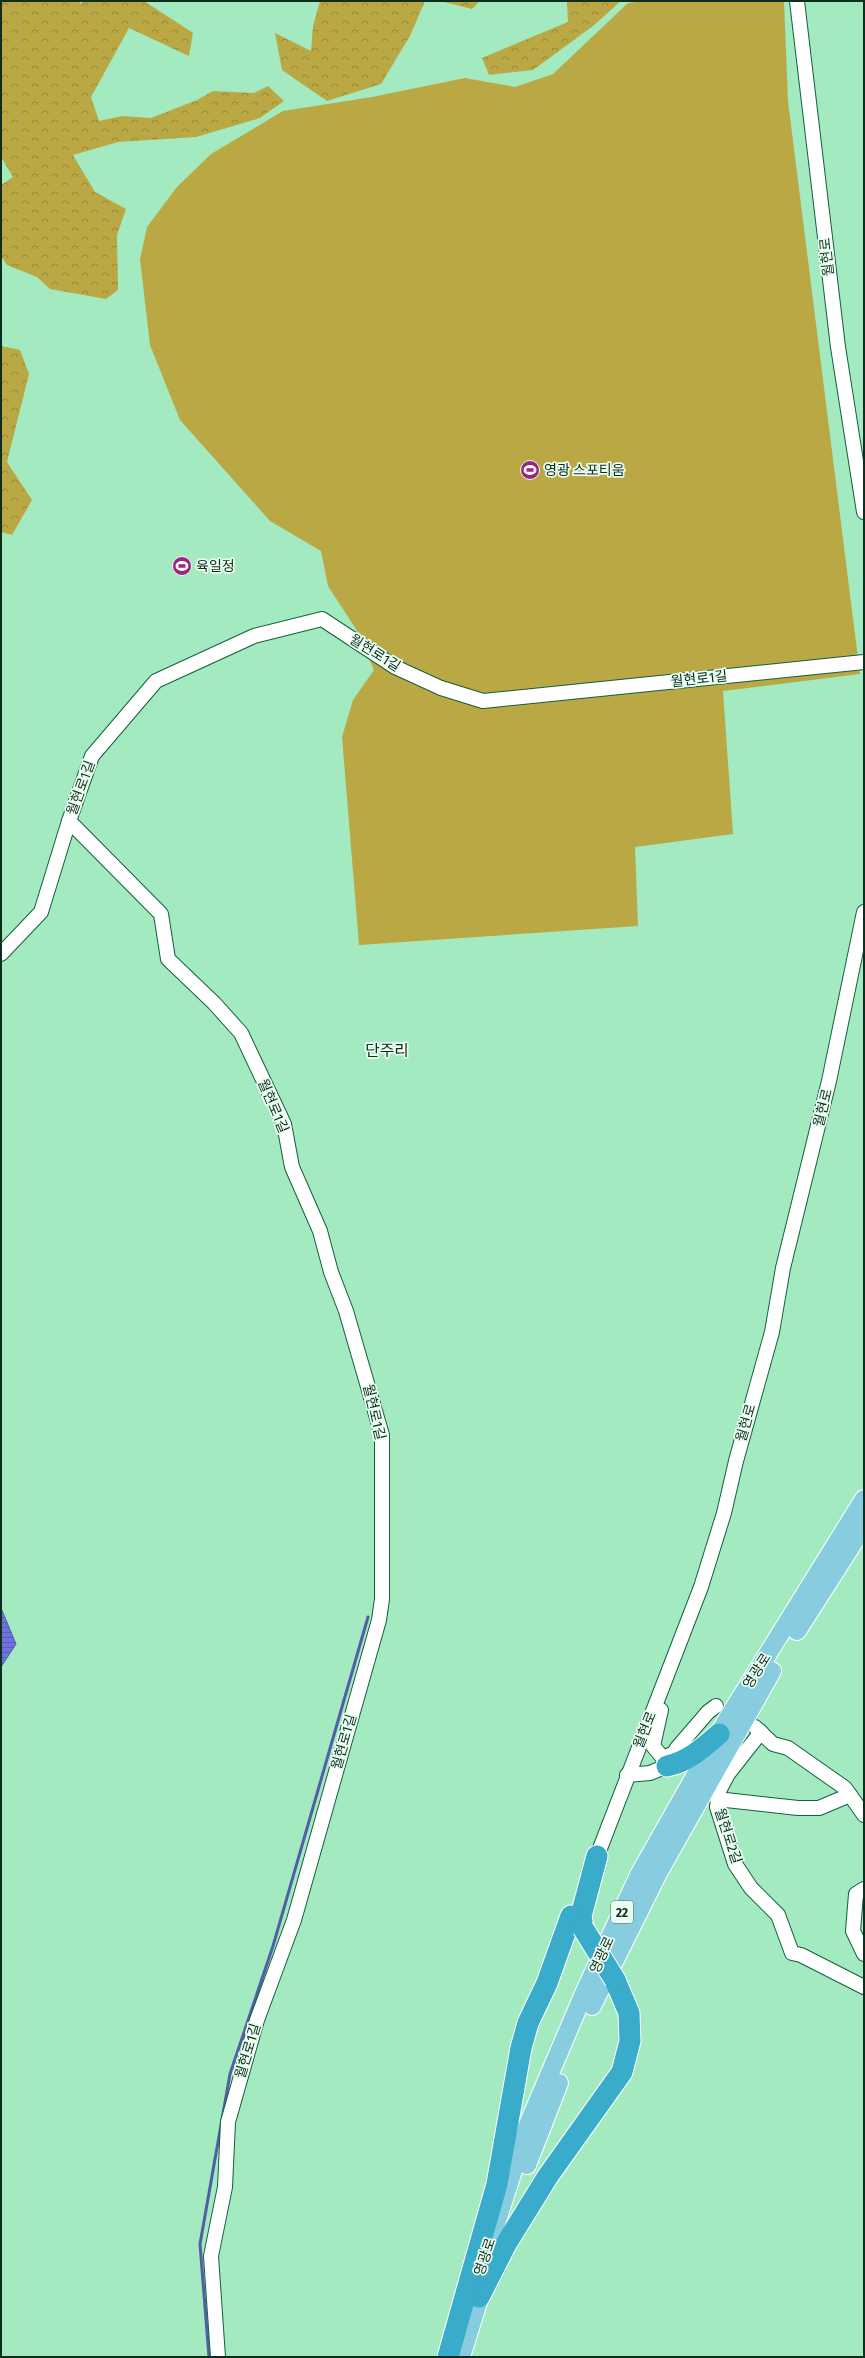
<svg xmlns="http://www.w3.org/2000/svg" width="865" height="2358" font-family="'Fira Sans Condensed','Noto Sans KR',sans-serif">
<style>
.green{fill:#baa844}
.forest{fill:url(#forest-crowns)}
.water{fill:url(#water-rules);stroke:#525ea5}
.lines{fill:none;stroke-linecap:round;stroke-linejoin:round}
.stream{stroke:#525ea5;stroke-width:3}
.minor-casing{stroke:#145f3d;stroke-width:16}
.major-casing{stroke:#fff;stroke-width:20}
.highway-casing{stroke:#fff;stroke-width:23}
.minor{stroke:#fff;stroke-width:14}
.major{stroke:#88cddf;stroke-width:18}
.highway{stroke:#38acca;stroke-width:21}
.highway-bridge-casing{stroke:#fff;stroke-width:23;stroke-linecap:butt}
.highway-bridge{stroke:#38acca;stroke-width:21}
.labels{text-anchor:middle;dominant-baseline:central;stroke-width:3.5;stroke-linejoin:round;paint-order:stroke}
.shield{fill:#eafef2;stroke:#516c5e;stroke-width:1}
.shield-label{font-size:13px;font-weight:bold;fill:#0f2d1e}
.street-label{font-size:14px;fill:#0f2d1e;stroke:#eafef2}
.poi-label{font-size:14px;fill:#0f2d1e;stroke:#eafef2;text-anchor:start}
.quarter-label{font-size:16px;fill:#0f2d1e;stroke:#eafef2}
</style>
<defs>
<pattern id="forest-crowns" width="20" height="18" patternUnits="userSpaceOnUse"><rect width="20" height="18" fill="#baa844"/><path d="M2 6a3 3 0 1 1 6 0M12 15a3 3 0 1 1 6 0" fill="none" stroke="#968938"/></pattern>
<pattern id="water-rules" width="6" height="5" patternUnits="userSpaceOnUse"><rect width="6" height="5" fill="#6f73df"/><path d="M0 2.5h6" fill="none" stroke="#5a5fb4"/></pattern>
</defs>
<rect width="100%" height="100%" fill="#a3eac1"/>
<!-- green -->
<polygon class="green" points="645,1 784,1 788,101 860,674 723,691 733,834 635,847 638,926 359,945 342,737 353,700 374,670 356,629 328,586 321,551 270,521 180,420 150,345 140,259 147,227 177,187 211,154 283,111 372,97 465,78 515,87 553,74 628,3"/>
<!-- forest -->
<g class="forest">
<polygon points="1,1 78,1 81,4 83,1 144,1 193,33 189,56 129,28 91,97 99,121 122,116 151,118 197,100 213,91 254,93 268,86 284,101 260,118 196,137 118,142 73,155 95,192 126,209 117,235 118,290 106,299 50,289 37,277 7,265 1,256 1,185 13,177 1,157"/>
<polygon points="320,1 425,1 410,36 381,84 327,101 282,70 275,33 311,51 313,26"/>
<polygon points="440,1 480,1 472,9"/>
<polygon points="567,1 621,1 593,26 533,70 489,75 482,58 568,22"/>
<polygon points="1,346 20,350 29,374 7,462 32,500 12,535 1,532"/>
</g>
<!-- water -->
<polygon class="water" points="1,1608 16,1644 1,1667"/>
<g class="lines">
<!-- stream -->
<polyline class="stream" points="209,2357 200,2244 230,2074 273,1946 368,1617"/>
<!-- minor casing -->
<g class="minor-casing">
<g id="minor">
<polyline points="797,1 838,347 864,512"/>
<polyline points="1,954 41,912 69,821"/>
<polyline points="661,1710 653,1746 663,1758 674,1753"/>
<polyline points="755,1727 773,1744 788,1748 845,1788 864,1815"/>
<polyline points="761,1732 728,1774 719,1791 717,1807 735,1864 751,1888 778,1915 792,1953 801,1955 864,1987"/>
<polyline points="627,1775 650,1773 667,1766 677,1748 708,1712 716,1706"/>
<polyline points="717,1799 798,1808 819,1808 850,1795"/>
<polyline points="594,1864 701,1587 724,1513 736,1461 772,1332 783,1268 829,1081 864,912"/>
<polyline points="864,1889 856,1894 853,1931 864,1954"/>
<polyline points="218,2357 211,2256 225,2187 228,2122 257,2020 294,1920 379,1620 382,1599 382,1435 346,1311 331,1272 320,1231 292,1167 284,1124 241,1033 214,1003 168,959 161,914 69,821 92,756 156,681 254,636 322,619 395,667 441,688 483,701 864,662"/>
</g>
</g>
<!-- major casing -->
<g class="major-casing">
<g id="major">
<polyline points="797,1631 864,1526"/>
<polyline points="592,2006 658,1873 772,1671"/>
<polyline points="527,2165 559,2083"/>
<polyline points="493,2233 527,2127 585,1991 639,1875 728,1718 864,1499"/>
<polyline points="461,2357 484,2283"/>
</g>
</g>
<!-- highway casing -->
<g class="highway-casing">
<g id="highway">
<path d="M667 1766C688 1762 704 1747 719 1734"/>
<polyline points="583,1928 581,1916 597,1856"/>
<polyline points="479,2297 506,2244 548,2176 622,2072 630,2041 629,2013 615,1980"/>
<polyline points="448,2357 497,2184 521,2048 528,2023 547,1983 571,1916"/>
</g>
</g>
<!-- minor -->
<use href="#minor" class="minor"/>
<!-- major -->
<use href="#major" class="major"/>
<!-- highway -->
<use href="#highway" class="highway"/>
<!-- highway-bridge casing -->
<g class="highway-bridge-casing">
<polyline id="highway-bridge" points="583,1928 615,1980"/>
</g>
<!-- highway-bridge -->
<use href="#highway-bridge" class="highway-bridge"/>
</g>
<!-- icons -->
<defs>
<g id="stadium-disc" transform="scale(1)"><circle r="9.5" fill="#9b2581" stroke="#eafef2"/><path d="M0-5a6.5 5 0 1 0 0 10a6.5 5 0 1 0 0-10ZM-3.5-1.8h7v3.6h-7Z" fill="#fff"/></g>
</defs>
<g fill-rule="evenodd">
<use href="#stadium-disc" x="530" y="470"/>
<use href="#stadium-disc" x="182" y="566"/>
</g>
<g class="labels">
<!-- shield labels -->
<rect class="shield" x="611" y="1901" width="22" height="22" rx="3"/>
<g class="shield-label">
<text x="622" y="1912">22</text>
</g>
<!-- street labels -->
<g class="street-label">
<text transform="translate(827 257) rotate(-96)">월현로</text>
<text transform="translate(375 653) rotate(32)">월현로1길</text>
<text transform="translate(699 679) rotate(-6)">월현로1길</text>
<text transform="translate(81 788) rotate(-70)">월현로1길</text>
<text transform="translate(273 1106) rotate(67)">월현로1길</text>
<text transform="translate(823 1108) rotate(-76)">월현로</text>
<text transform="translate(374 1412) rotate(77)">월현로1길</text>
<text transform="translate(746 1423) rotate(-74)">월현로</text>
<text transform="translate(757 1671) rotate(-58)">영광로</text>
<text transform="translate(645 1730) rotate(-68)">월현로</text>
<text transform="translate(344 1742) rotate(-74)">월현로1길</text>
<text transform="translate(728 1836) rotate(72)">월현로2길</text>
<text transform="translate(602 1955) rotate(-65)">영광로</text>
<text transform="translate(248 2051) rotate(-73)">월현로1길</text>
<text transform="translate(485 2257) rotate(-71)">영광로</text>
</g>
<!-- poi labels -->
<g class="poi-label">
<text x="544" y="470">영광 스포티움</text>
<text x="196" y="566">육일정</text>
</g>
<!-- quarter labels -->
<g class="quarter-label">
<text x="387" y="1050">단주리</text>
</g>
</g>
<!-- border -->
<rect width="865" height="2358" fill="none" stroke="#0f2d1e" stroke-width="4"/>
</svg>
